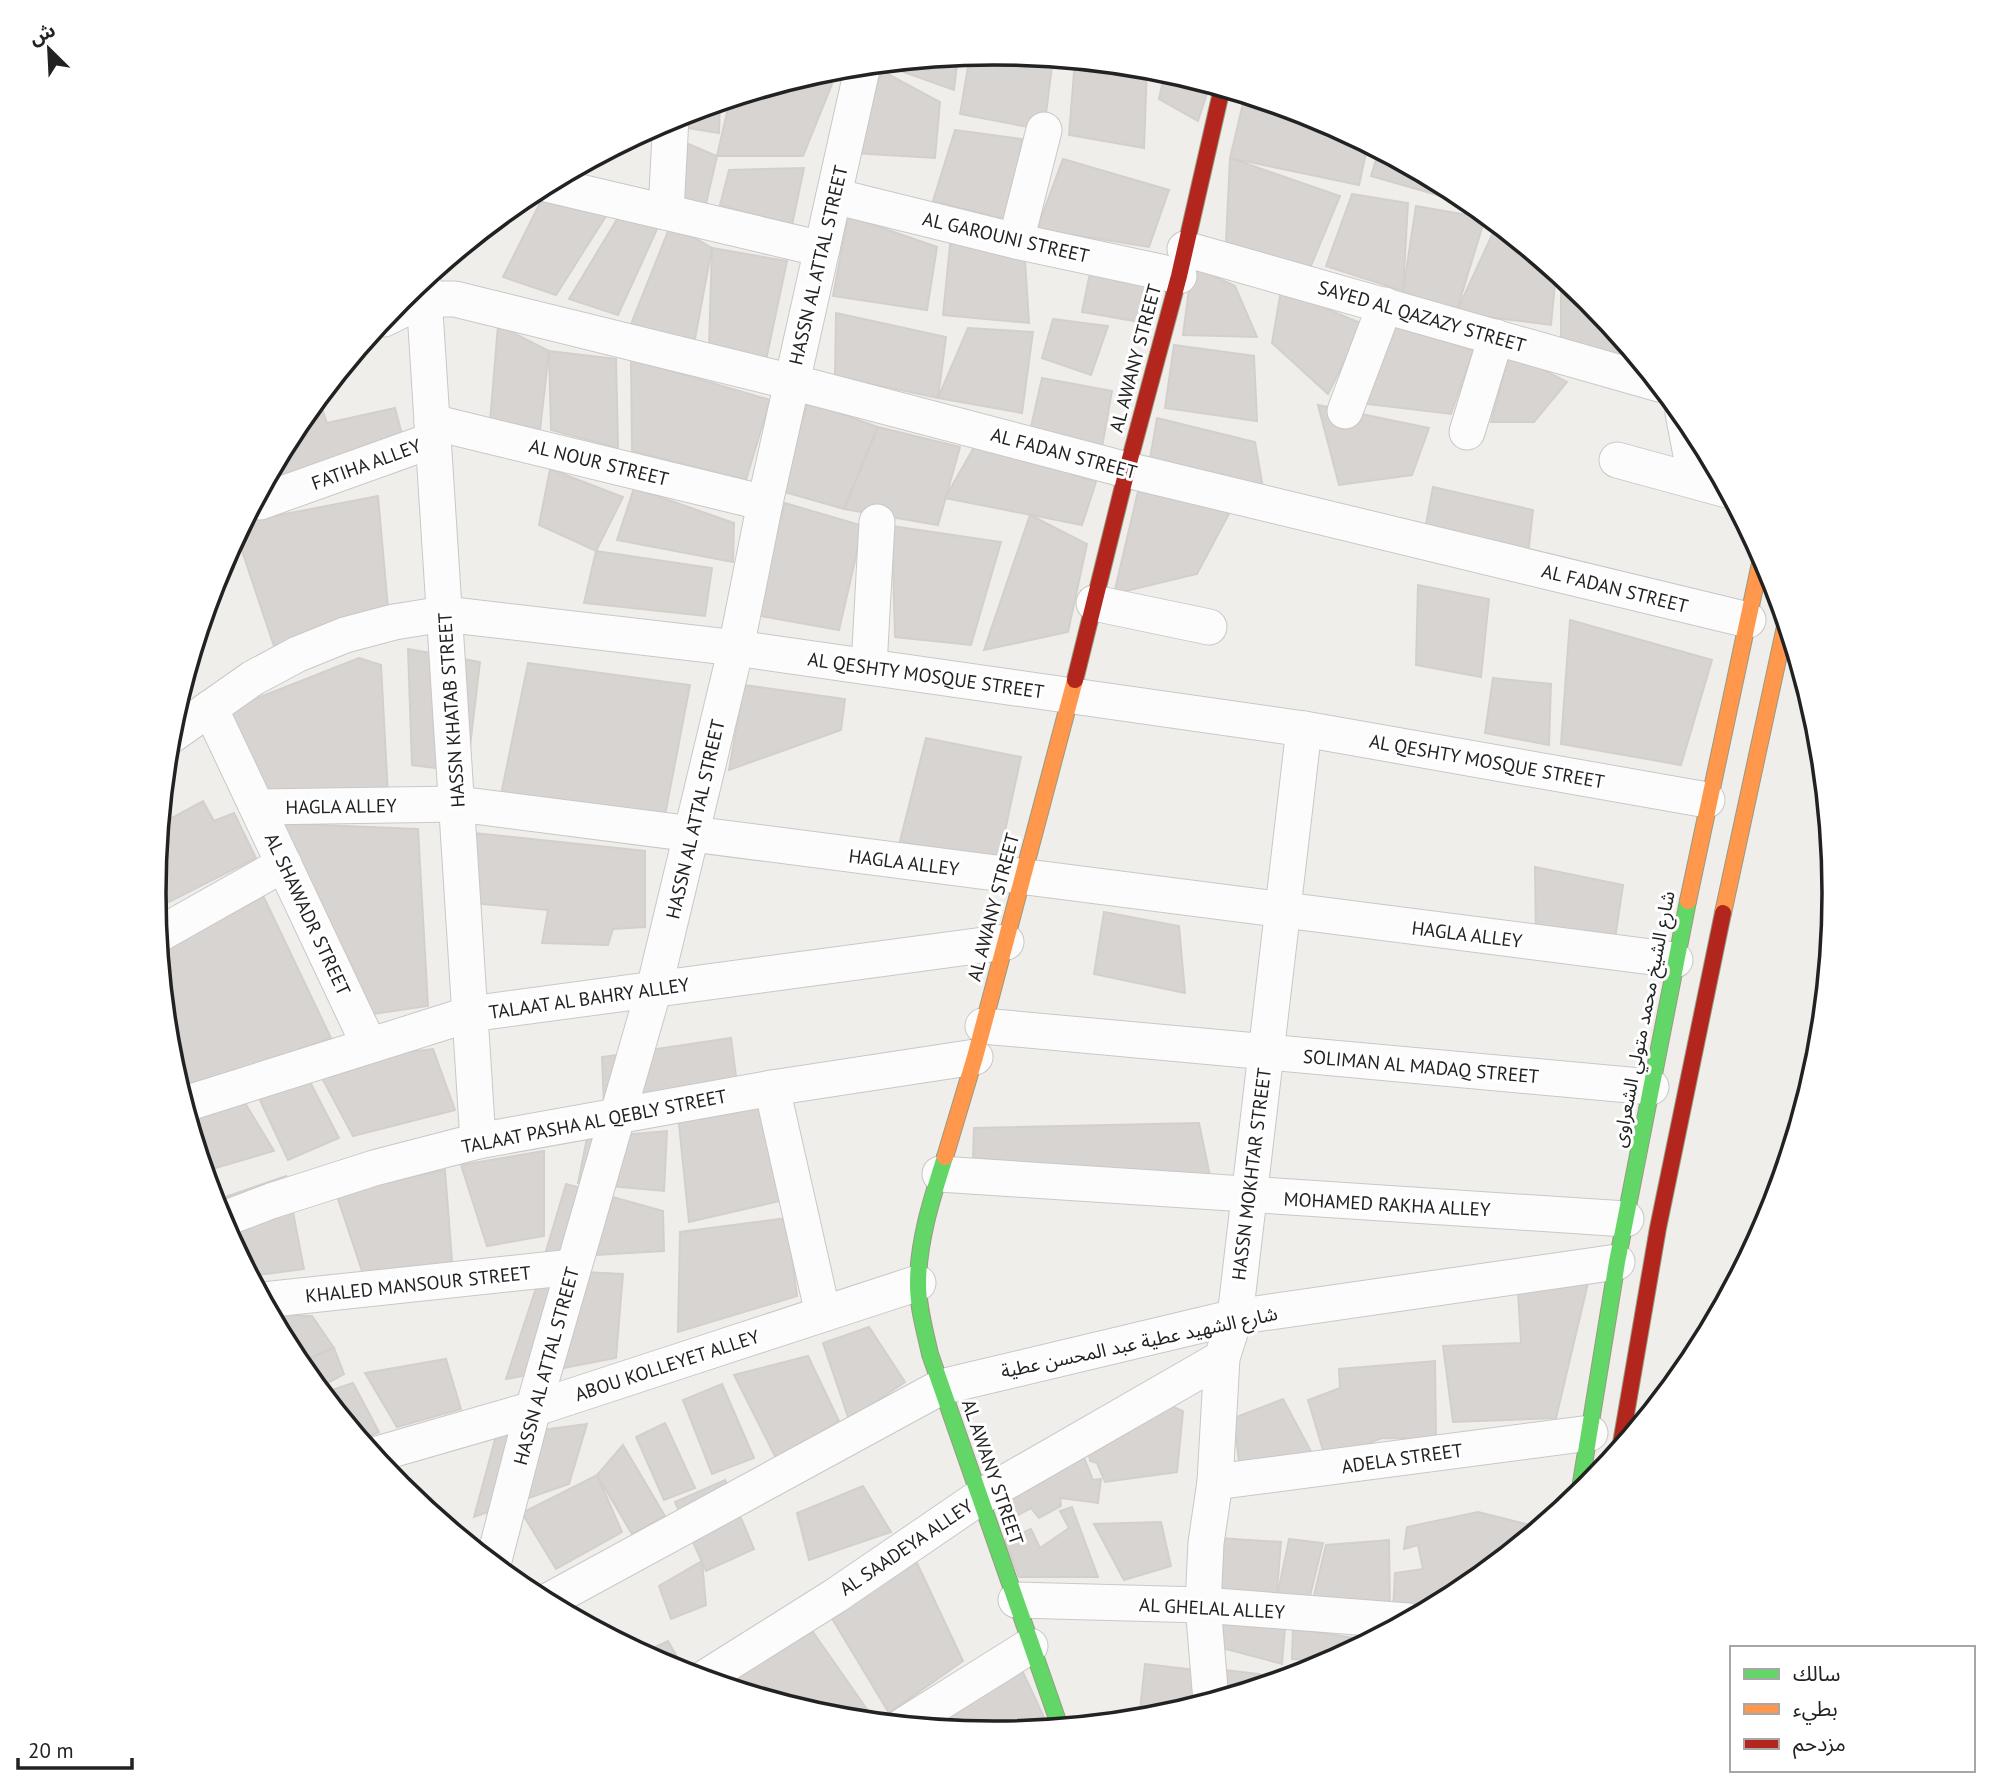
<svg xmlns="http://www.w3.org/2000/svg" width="1989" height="1786" font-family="'PT Sans','Noto Sans Arabic',sans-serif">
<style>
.building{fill:#d7d4d2;stroke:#d3d0cc;stroke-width:2}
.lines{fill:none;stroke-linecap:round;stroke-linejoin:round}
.street-casing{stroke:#c9c8c7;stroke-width:37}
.fast-casing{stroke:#999a82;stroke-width:18}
.slow-casing{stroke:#999a82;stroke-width:18}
.jam-casing{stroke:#999a82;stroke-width:18}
.street{stroke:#fdfcfc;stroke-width:35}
.fast{stroke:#63d668;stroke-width:16}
.slow{stroke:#ff974d;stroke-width:16}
.jam{stroke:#b3261e;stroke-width:16}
.labels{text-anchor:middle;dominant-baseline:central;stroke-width:6;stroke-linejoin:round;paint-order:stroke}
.street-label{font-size:19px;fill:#222;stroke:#fff}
.rim{fill:none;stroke:#222;stroke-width:3.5}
</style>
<rect width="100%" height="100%" fill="#f0eeeb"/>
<!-- building -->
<g class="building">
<polygon points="995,52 1053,58 1044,130 960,114 970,55"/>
<polygon points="958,56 954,90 881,64"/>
<polygon points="1075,60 1147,68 1144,148 1069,135"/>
<polygon points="882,71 940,102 935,158 853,153"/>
<polygon points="1165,71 1210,84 1198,121 1159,99"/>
<polygon points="807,76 832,84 803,156 717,156 730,99"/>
<polygon points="1245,95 1317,117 1368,144 1359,185 1230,158"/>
<polygon points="720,102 719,133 681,127 681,114"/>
<polygon points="955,130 1022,139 1009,220 933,201"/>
<polygon points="686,143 717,156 705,208 675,194"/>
<polygon points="1379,150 1462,194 1476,206 1371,176"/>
<polygon points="1230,158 1340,196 1308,273 1226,242"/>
<polygon points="1063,159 1169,190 1149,247 1037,229"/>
<polygon points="804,168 792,225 720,205 729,170"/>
<polygon points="1352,194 1408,203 1403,291 1326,266"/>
<polygon points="542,199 606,216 556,295 503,277"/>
<polygon points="1416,206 1485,218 1456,313 1403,291"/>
<polygon points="619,216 658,227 618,315 569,299"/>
<polygon points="848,216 937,247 927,310 833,296"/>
<polygon points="671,224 712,248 694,344 629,329"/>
<polygon points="1497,224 1556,272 1551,325 1456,313"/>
<polygon points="951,235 1025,260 1029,323 943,315"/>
<polygon points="712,248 787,261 765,365 709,346"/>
<polygon points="1192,266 1235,286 1257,337 1183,335"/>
<polygon points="1091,268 1147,285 1140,322 1082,312"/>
<polygon points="1561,276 1589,299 1628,347 1632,361 1561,356"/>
<polygon points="1281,290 1363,324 1328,394 1272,343"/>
<polygon points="836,313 946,337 938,398 835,376"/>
<polygon points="1053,319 1108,326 1091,375 1042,358"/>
<polygon points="1393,320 1473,351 1451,414 1359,403"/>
<polygon points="498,325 549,351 538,448 490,422"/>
<polygon points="968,328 1033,332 1022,413 938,398"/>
<polygon points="1174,345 1254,356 1257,421 1165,408"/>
<polygon points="549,351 616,359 618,448 551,430"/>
<polygon points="1510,352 1567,382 1534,422 1491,422"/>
<polygon points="631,359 770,400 746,480 632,451"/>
<polygon points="1042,378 1112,391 1102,447 1030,431"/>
<polygon points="318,398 327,423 395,408 404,442 260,492 296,426"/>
<polygon points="808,402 878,427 844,509 781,491"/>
<polygon points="1318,405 1429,428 1412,475 1339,485"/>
<polygon points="1157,418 1255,442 1263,488 1149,465"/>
<polygon points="878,427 960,447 938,525 844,509"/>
<polygon points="977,442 1096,482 1082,525 945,498"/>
<polygon points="550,469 623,497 596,551 539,525"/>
<polygon points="1139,487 1230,512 1197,574 1114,594"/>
<polygon points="1433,487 1533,510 1528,555 1425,529"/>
<polygon points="634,488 734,523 733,562 617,540"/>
<polygon points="378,496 389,619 274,646 237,536 244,522"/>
<polygon points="785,503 863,526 839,630 755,615"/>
<polygon points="1030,515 1087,544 1068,632 984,650"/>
<polygon points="892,526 1001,542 971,645 895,637"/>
<polygon points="596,551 712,568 705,616 584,603"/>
<polygon points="1418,585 1489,599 1481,677 1416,665"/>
<polygon points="1570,620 1712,660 1681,765 1561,744"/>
<polygon points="408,649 480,662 467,772 412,765"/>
<polygon points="359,658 381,665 388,795 269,795 227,710"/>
<polygon points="528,663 690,685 662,831 498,809"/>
<polygon points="1493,678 1551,684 1549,745 1485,733"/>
<polygon points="744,685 845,699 841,730 729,770"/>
<polygon points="926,738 1021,757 998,863 900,841"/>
<polygon points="203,801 214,821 234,813 256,858 169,902 155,880 161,824"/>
<polygon points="249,822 418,829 428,1006 339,1019"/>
<polygon points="474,833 645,851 645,927 613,929 608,945 542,943 548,910 463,902"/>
<polygon points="1535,867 1623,885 1613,952 1536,942"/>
<polygon points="259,887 331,1038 181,1091 170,1057 158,933"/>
<polygon points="1104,912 1179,926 1185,993 1094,974"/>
<polygon points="731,1038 737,1084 604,1106 602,1057"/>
<polygon points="433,1049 455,1110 353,1136 314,1063"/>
<polygon points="309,1080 339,1138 288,1160 257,1094"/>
<polygon points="245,1103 274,1151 205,1171 189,1118"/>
<polygon points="759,1106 784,1200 689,1222 678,1115"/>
<polygon points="1199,1123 1211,1181 973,1158 974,1128"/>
<polygon points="667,1131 664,1191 578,1183 587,1138"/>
<polygon points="544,1151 544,1236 487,1246 461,1165"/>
<polygon points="445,1170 452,1261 368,1289 336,1193"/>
<polygon points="286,1176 304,1269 251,1276 218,1214 214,1201"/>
<polygon points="566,1184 663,1211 664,1251 544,1258"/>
<polygon points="787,1218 797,1296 678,1332 680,1232"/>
<polygon points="542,1270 623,1274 616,1358 506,1379"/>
<polygon points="1588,1283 1556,1418 1453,1422 1443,1346 1521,1343 1518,1292"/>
<polygon points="271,1315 312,1316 334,1348 299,1363"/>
<polygon points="869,1327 905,1382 849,1420 823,1343"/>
<polygon points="334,1348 344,1374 319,1388 299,1363"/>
<polygon points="808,1356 839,1421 777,1460 734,1375"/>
<polygon points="446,1359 461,1409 397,1427 365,1373"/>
<polygon points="1435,1361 1436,1439 1382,1438 1326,1460 1308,1400 1340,1388 1339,1369"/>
<polygon points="353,1383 379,1432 361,1440 323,1393"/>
<polygon points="722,1384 754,1458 712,1474 683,1400"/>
<polygon points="1283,1399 1315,1459 1240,1471 1234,1418"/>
<polygon points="1158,1400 1183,1411 1177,1472 1105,1482 1097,1463 1090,1461 1086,1437"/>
<polygon points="665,1423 695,1488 664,1500 636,1437"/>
<polygon points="587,1424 569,1484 474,1517 496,1436"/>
<polygon points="623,1445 665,1516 632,1534 597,1475"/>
<polygon points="1083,1455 1093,1480 1101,1479 1098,1503 1060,1498 1061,1506 1039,1518 1031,1508 1003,1523 995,1498"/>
<polygon points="597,1475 622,1532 556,1569 522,1513"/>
<polygon points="725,1480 754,1549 706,1571 675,1502"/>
<polygon points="863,1486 891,1532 809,1560 797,1513"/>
<polygon points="1072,1507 1098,1577 1019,1577 1005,1540 1031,1529 1040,1548 1069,1528 1060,1511"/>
<polygon points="1478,1512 1538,1527 1538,1529 1461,1592 1421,1614 1393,1612 1395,1573 1423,1569 1418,1545 1404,1549 1407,1527"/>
<polygon points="1161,1522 1171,1566 1124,1580 1094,1524"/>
<polygon points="1219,1538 1281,1542 1276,1602 1212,1599"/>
<polygon points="1289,1539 1323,1543 1307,1608 1276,1602"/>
<polygon points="1389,1540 1390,1613 1311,1608 1326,1545"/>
<polygon points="702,1561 706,1605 671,1619 659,1586"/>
<polygon points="916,1561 963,1661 889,1713 830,1615"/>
<polygon points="1209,1618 1285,1627 1282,1664 1226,1649 1210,1656"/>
<polygon points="1293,1629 1361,1639 1332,1661 1292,1659"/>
<polygon points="813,1632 873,1718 868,1721 830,1717 745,1692 726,1664"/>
<polygon points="668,1641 684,1669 680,1672 642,1653"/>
<polygon points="1145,1664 1195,1670 1198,1705 1158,1717 1139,1719"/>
<polygon points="1020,1666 1049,1728 994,1733 927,1727"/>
<polygon points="1225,1670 1259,1674 1274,1682 1225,1697"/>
</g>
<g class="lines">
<!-- street casing -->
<g class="street-casing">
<g id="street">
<polyline points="546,184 822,249"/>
<polyline points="834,196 1016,241 1179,276"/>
<polyline points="666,212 671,117"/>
<polyline points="1016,241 1044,130"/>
<polyline points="1185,249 1659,384"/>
<polyline points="423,280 478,1141"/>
<polyline points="384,319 424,299 455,299 792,382 1127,470 1748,620"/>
<polyline points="1345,411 1385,305"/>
<polyline points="1683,413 1696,481"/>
<polyline points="432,422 765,503"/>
<polyline points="1467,432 1496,337"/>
<polyline points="1617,460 1727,490"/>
<polyline points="260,502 433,440"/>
<polyline points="1094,603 1209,627"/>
<polyline points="869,666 877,522"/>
<polyline points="210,708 369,1045"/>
<polyline points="169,737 253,678 298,654 345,635 394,622 444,614 736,648 1304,729 1707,800"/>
<polyline points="258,807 458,804 1675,960"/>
<polyline points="158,935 284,864"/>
<polyline points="983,1026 1651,1087"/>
<polyline points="772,1088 823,1314"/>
<polyline points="185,1104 470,1014 1006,942"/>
<polyline points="940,1174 1626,1219"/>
<polyline points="221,1220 271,1201 374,1168 478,1141 772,1088 975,1057"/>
<polyline points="263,1300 573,1267"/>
<polyline points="374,1455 533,1409 918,1283"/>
<polyline points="1215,1482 1590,1433"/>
<polyline points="493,1564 533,1409 654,989 736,648 765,503 863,65"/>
<polyline points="1016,1600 1203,1605 1408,1621"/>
<polyline points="546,1602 941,1387 1235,1317 1617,1262"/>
<polyline points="703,1679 835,1596 980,1497 1222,1358"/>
<polyline points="1211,1701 1203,1605 1206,1543 1215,1482 1222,1358 1235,1317 1304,729"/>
<polyline points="904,1725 1030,1646"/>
</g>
</g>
<!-- fast casing -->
<g class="fast-casing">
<g id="fast">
<path d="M945 1157C932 1198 918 1241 918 1284 918 1308 925 1331 930 1354L1060 1727"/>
<polyline points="1579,1495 1617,1262 1688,901"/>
</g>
</g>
<!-- slow casing -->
<g class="slow-casing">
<g id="slow">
<polyline points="1688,901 1762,554"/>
<polyline points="1723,913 1786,622"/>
<polyline points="945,1157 975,1057 1075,680"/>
</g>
</g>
<!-- jam casing -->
<g class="jam-casing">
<g id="jam">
<polyline points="1075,680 1127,470 1179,276 1222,88"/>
<polyline points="1620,1449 1658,1228 1723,913"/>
</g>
</g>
<!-- street -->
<use href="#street" class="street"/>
<!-- fast -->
<use href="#fast" class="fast"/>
<!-- slow -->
<use href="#slow" class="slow"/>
<!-- jam -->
<use href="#jam" class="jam"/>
</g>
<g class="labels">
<!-- street labels -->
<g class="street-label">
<text transform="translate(1006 237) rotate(13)">AL GAROUNI STREET</text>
<text transform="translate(818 265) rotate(-77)">HASSN AL ATTAL STREET</text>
<text transform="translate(1422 316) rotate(16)">SAYED AL QAZAZY STREET</text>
<text transform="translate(1135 358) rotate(-75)">AL AWANY STREET</text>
<text transform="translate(1064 453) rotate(15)">AL FADAN STREET</text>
<text transform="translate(599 462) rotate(14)">AL NOUR STREET</text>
<text transform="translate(366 464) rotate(-20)">FATIHA ALLEY</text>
<text transform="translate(1615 588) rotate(14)">AL FADAN STREET</text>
<text transform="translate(926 675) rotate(8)">AL QESHTY MOSQUE STREET</text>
<text transform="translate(451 710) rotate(-94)">HASSN KHATAB STREET</text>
<text transform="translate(1487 761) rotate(10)">AL QESHTY MOSQUE STREET</text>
<text transform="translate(341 806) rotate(-1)">HAGLA ALLEY</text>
<text transform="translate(695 819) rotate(-77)">HASSN AL ATTAL STREET</text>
<text transform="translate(904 862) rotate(7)">HAGLA ALLEY</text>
<text transform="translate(993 907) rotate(-75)">AL AWANY STREET</text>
<text transform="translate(308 914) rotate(65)">AL SHAWADR STREET</text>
<text transform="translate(1467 934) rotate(7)">HAGLA ALLEY</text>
<text transform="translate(589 998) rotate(-8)">TALAAT AL BAHRY ALLEY</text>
<text transform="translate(1643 1019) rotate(-79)">شارع الشيخ محمد متولي الشعراوى</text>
<text transform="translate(1421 1066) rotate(5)">SOLIMAN AL MADAQ STREET</text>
<text transform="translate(594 1121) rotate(-11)">TALAAT PASHA AL QEBLY STREET</text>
<text transform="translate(1251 1174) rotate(-83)">HASSN MOKHTAR STREET</text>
<text transform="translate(1387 1204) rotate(3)">MOHAMED RAKHA ALLEY</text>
<text transform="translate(418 1284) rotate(-6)">KHALED MANSOUR STREET</text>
<text transform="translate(1139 1342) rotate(-12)">شارع الشهيد عطية عبد المحسن عطية</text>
<text transform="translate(667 1365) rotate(-18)">ABOU KOLLEYET ALLEY</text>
<text transform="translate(546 1366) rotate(-75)">HASSN AL ATTAL STREET</text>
<text transform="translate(1402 1458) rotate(-8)">ADELA STREET</text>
<text transform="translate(993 1472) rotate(71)">AL AWANY STREET</text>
<text transform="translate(906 1547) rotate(-34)">AL SAADEYA ALLEY</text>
<text transform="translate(1212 1608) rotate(3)">AL GHELAL ALLEY</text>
</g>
</g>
<!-- crop -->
<path d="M0 0H1989V1786H0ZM166 893a828 828 0 1 1 1656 0a828 828 0 1 1-1656 0Z" fill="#fff" fill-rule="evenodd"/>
<path class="rim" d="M166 893a828 828 0 1 1 1656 0a828 828 0 1 1-1656 0Z"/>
<!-- legend -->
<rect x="1730" y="1646" width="245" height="126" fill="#ffffff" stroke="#a7a7a7" stroke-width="2"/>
<rect x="1744" y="1669" width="35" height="10" fill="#63d668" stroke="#a7a7a7" stroke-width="2"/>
<text x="1793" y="1681" font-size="21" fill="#222222">سالك</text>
<rect x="1744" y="1704" width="35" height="10" fill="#ff974d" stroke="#a7a7a7" stroke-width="2"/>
<text x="1793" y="1716" font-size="21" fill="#222222">بطيء</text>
<rect x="1744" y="1739" width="35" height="10" fill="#b3261e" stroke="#a7a7a7" stroke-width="2"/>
<text x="1793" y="1751" font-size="21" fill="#222222">مزدحم</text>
<!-- north arrow -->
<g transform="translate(49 49) rotate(336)" stroke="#ffffff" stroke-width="5" paint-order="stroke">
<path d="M0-5L12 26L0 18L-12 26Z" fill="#222222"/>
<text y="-10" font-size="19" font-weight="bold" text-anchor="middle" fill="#222222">ش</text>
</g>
<!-- scale -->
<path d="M18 1758v10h114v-10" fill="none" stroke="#222222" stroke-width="3.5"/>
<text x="28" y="1758" font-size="21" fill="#222222" stroke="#ffffff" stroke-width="5" paint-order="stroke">20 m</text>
</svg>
